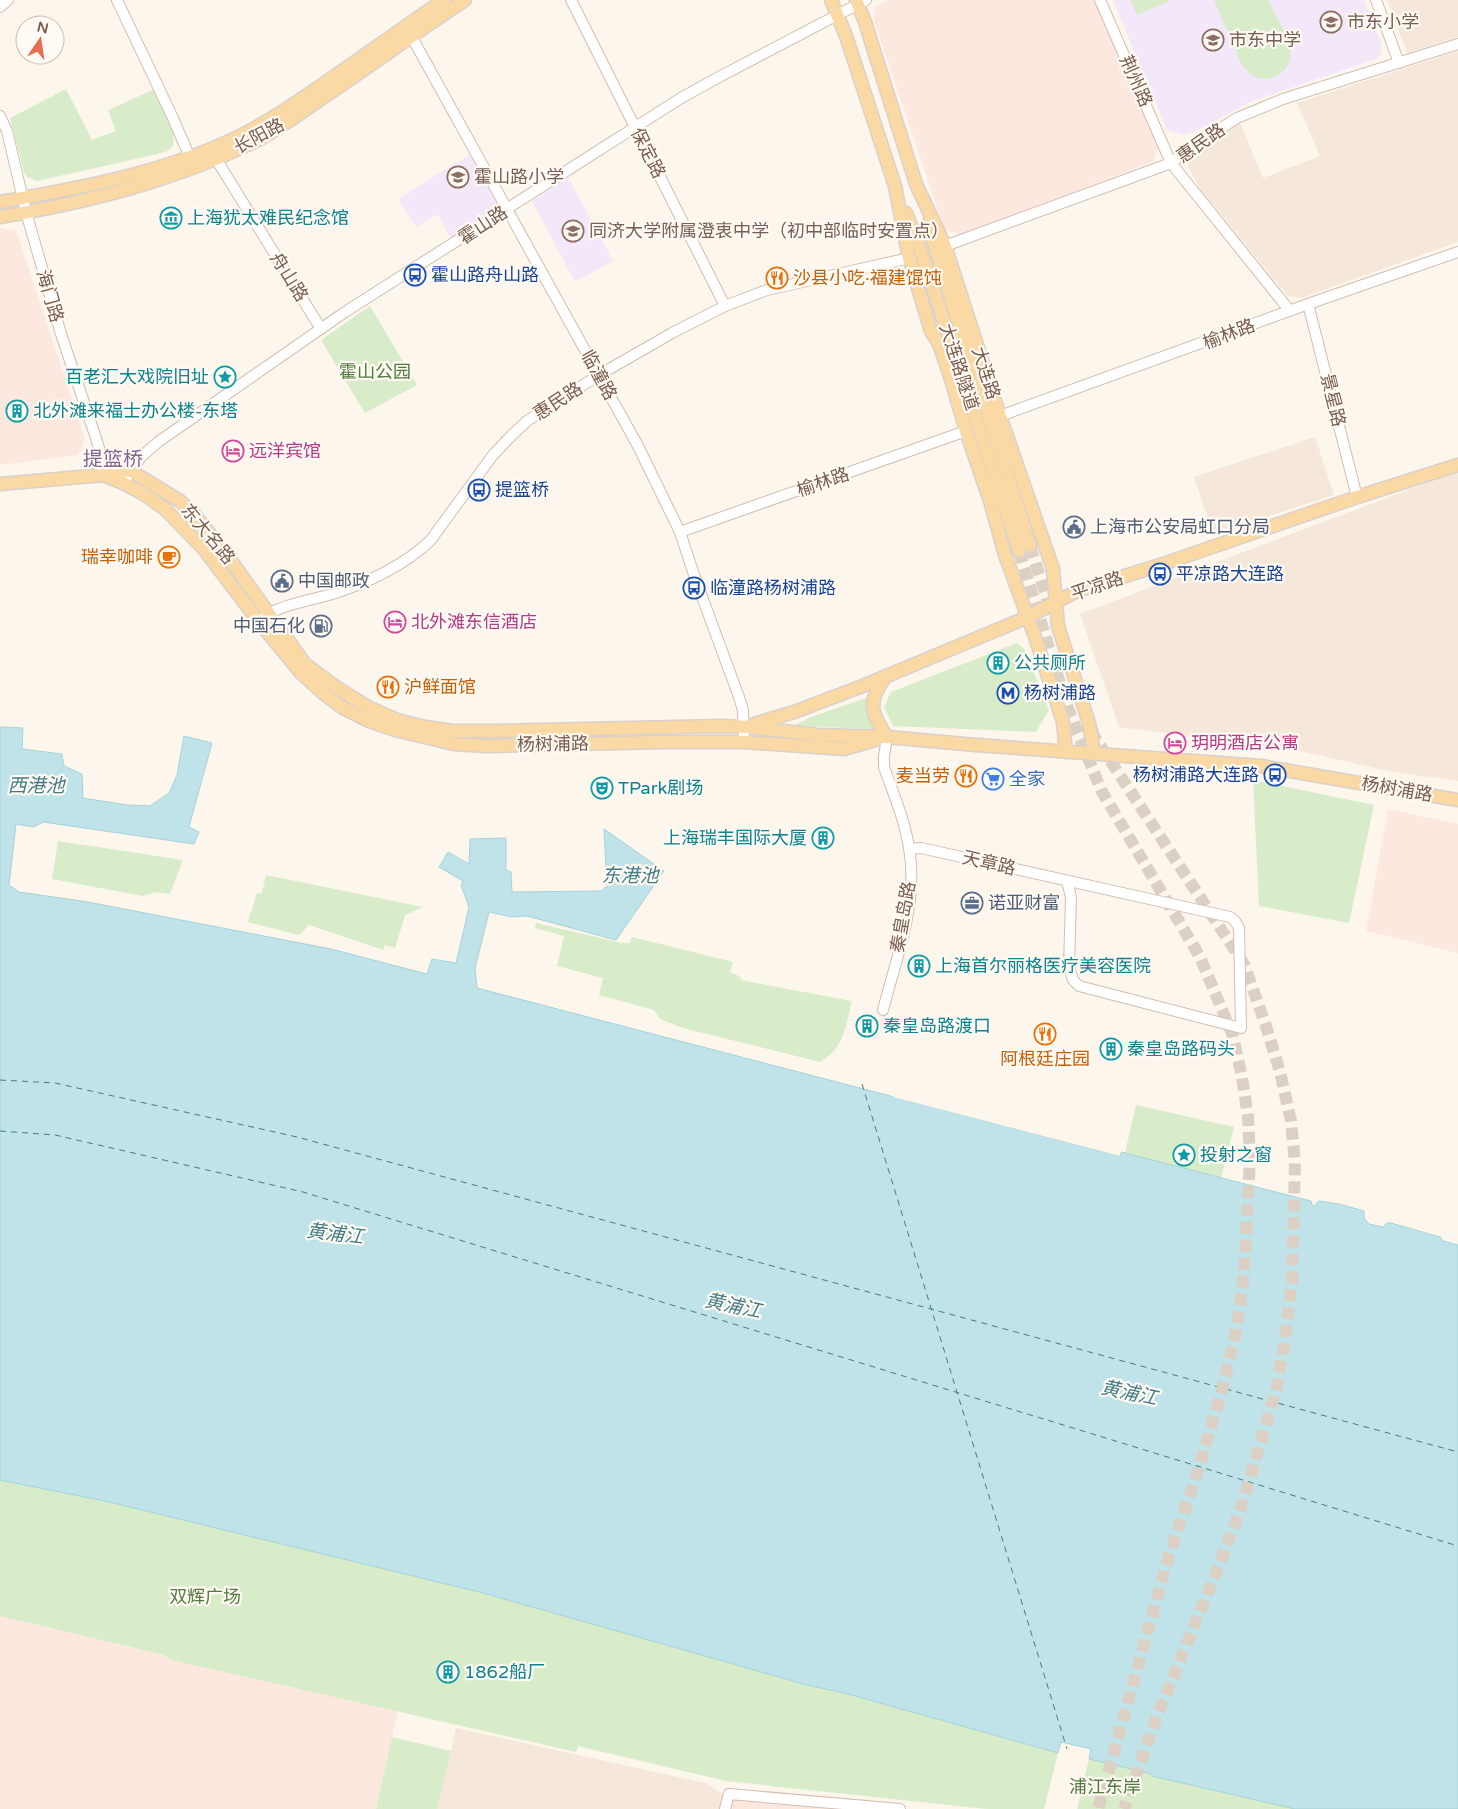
<svg xmlns="http://www.w3.org/2000/svg" width="1458" height="1809" font-family="'Varela Round','Noto Sans SC',sans-serif">
<style>
.residential{fill:#f5e8da}
.commercial{fill:#fde8e0}
.education{fill:#f3e8fa}
.green{fill:#d8ecc9}
.water{fill:#bfe3e8;stroke:#a5d3da}
.pier{fill:#fdf6ec}
.lines{fill:none;stroke-linecap:round;stroke-linejoin:round}
.ferry{stroke:#437c86;stroke-width:1;stroke-dasharray:6 5;stroke-linecap:butt}
.major-tunnel{stroke:#dcd0c4;stroke-width:12;stroke-dasharray:12 6;stroke-linecap:butt}
.minor-casing{stroke:#d1beb0;stroke-width:12}
.major-casing{stroke:#dad1cd;stroke-width:15}
.minor{stroke:#fff;stroke-width:10}
.major{stroke:#fbd9a5;stroke-width:12}
.labels{text-anchor:middle;dominant-baseline:central;stroke-width:4.5;stroke-linejoin:round;paint-order:stroke}
.education-label{font-size:18px;fill:#785e54;stroke:#fffaf3;text-anchor:start}
.street-label{font-size:18px;fill:#7a5c4d;stroke:#fffaf3}
.culture-label{font-size:18px;fill:#0d838f;stroke:#fffaf3;text-anchor:start}
.transit-label{font-size:18px;fill:#164399;stroke:#fffaf3;text-anchor:start}
.food-label{font-size:18px;fill:#c56008;stroke:#fffaf3;text-anchor:start}
.park-label{font-size:18px;fill:#537a41;stroke:#fffaf3}
.hotel-label{font-size:18px;fill:#b23c85;stroke:#fffaf3;text-anchor:start}
.service-label{font-size:18px;fill:#4e5e75;stroke:#fffaf3;text-anchor:start}
.shop-label{font-size:18px;fill:#366cbe;stroke:#fffaf3;text-anchor:start}
.water-label{font-size:19px;font-style:italic;fill:#437c86;stroke:#fffaf3}
.quarter-label{font-size:20px;fill:#846695;stroke:#fffaf3}
</style>
<rect width="100%" height="100%" fill="#fdf6ec"/>
<!-- residential -->
<g class="residential">
<polygon points="1387,0 1458,0 1458,37 1407,53"/>
<polygon points="1458,51 1458,242 1301,298 1287,295 1201,190 1188,167 1190,155 1240,123 1263,178 1320,156 1297,103"/>
<polygon points="1315,437 1334,495 1213,534 1194,477"/>
<polygon points="1458,471 1458,781 1393,772 1292,749 1119,727 1080,614"/>
<polygon points="456,1728 705,1783 723,1794 720,1809 437,1809"/>
</g>
<!-- commercial -->
<g class="commercial">
<polygon points="887,0 1093,0 1159,145 1154,161 969,232 960,234 951,232 944,228 875,24 873,15 875,8"/>
<polygon points="0,228 16,230 85,439 78,455 0,465"/>
<polygon points="1388,809 1458,824 1458,953 1366,931"/>
<polygon points="0,1616 164,1655 171,1660 398,1711 376,1809 0,1809"/>
<polygon points="733,1800 839,1809 731,1809"/>
</g>
<!-- education -->
<g class="education">
<polygon points="1113,0 1364,0 1382,45 1381,54 1376,59 1252,101 1200,129 1185,135 1167,130"/>
<polygon points="469,155 501,207 451,238 437,214 416,227 398,199"/>
<polygon points="568,177 613,261 575,282 532,201"/>
</g>
<!-- green -->
<g class="green">
<polygon points="1130,0 1172,0 1137,15"/>
<path d="M1214 0H1268C1274 12 1287 34 1290 46 1296 75 1261 92 1244 67 1239 61 1237 53 1234 46 1227 31 1221 15 1214 0Z"/>
<path d="M66 89 92 140 116 131 108 110 155 89 173 134C175 148 171 151 158 154L37 181 27 177 24 172 10 118Z"/>
<polygon points="370,306 417,385 365,413 321,340"/>
<polygon points="1017,643 1025,650 1049,710 1036,732 893,726 884,707 891,692"/>
<polygon points="869,697 873,729 793,726 811,717"/>
<polygon points="1253,780 1374,805 1349,923 1259,906"/>
<polygon points="58,841 183,860 170,894 156,892 143,896 52,879"/>
<path d="M266 875 423 907 405 915 395 948 385 945 383 950 309 925 299 935 248 922C250 912 255 904 256 894L262 893Z"/>
<path d="M536 923 622 943H630L632 937 733 962 730 972 741 977 740 980 852 1001C845 1026 845 1048 820 1062L683 1028 660 1019 654 1010 599 995 603 978 557 966 564 936 535 928Z"/>
<polygon points="1136,1105 1234,1127 1221,1178 1125,1153"/>
<polygon points="0,1480 105,1501 483,1593 807,1685 848,1694 1058,1753 1044,1809 986,1809 726,1781 578,1746 576,1752 171,1660 164,1655 0,1616"/>
<polygon points="392,1737 451,1751 437,1809 376,1809"/>
<polygon points="1089,1759 1152,1774 1152,1776 1295,1809 1077,1809"/>
</g>
<!-- water -->
<polygon class="water" points="0,727 23,728 22,749 62,754 64,766 82,774 83,798 127,805 150,806 169,793 177,775 184,736 212,743 189,827 199,832 194,844 43,822 34,827 16,824 9,885 19,892 88,902 331,949 427,974 432,959 456,963 469,907 461,885 463,881 439,867 448,852 469,864 470,839 506,838 506,870 511,872 512,892 602,891 604,888 607,887 604,829 664,871 616,940 527,916 511,917 489,912 475,968 477,988 1120,1156 1121,1152 1125,1153 1311,1201 1313,1207 1319,1201 1339,1204 1364,1211 1364,1218 1369,1224 1383,1227 1387,1223 1391,1223 1440,1237 1443,1241 1458,1245 1458,1809 1295,1809 1152,1776 1152,1774 1089,1759 1091,1749 1061,1742 1058,1753 848,1694 807,1685 483,1593 105,1501 0,1480"/>
<!-- pier -->
<polygon class="pier" points="893,1094 1118,1153 1121,1150 1120,1156 893,1097"/>
<g class="lines">
<!-- ferry -->
<g class="ferry">
<polyline points="0,1080 55,1083 297,1137 1458,1452"/>
<polyline points="862,1084 1067,1749"/>
<polyline points="0,1131 55,1135 303,1192 1458,1546"/>
</g>
<!-- major-tunnel -->
<g class="major-tunnel">
<polyline points="1030,546 1052,614"/>
<polyline points="1019,551 1067,706 1101,790 1200,957 1233,1036 1242,1077 1248,1117 1250,1157 1244,1275 1235,1337 1222,1390 1198,1471 1169,1555 1098,1809"/>
<polyline points="1092,730 1094,736 1244,964 1265,1023 1280,1072 1291,1121 1295,1163 1292,1283 1284,1345 1276,1390 1243,1502 1218,1568 1157,1716 1124,1809"/>
</g>
<!-- minor casing -->
<g class="minor-casing">
<g id="minor">
<polyline points="117,0 172,116 192,162"/>
<polyline points="571,0 725,306"/>
<polyline points="1100,0 1171,163 1290,311"/>
<polyline points="1376,0 1399,63"/>
<polyline points="0,7 8,0"/>
<polyline points="409,32 638,446 680,532 694,575 739,697 743,710 744,742"/>
<polyline points="0,116 7,131 26,212 61,334 96,438 102,459 103,475"/>
<polyline points="213,154 321,329"/>
<polyline points="945,246 1171,163 1196,144 1237,118 1283,99 1458,44"/>
<polyline points="1308,304 1357,497"/>
<polyline points="1000,416 1308,304 1458,252"/>
<polyline points="128,476 141,457 158,442 345,312 681,98 719,77 866,0"/>
<polyline points="680,532 966,431"/>
<path d="M263 618C278 605 313 600 332 594 367 583 403 566 430 541L493 455 512 435 527 421 599 375 672 333 725 306 767 290 909 258"/>
<polyline points="910,849 921,848 1230,917 1235,921 1239,928 1241,1028 1079,986 1073,980 1069,967 1071,897 1067,881"/>
<path d="M883 1010C896 958 919 902 909 848 905 820 893 793 884 767V756L887 737"/>
<polyline points="725,1809 729,1794 900,1809"/>
</g>
</g>
<!-- major casing -->
<g class="major-casing">
<g id="major">
<polyline points="831,0 846,36 895,186 909,258 931,331 939,344 950,376 966,431 990,501 1005,555 1034,634 1063,722 1066,752"/>
<polyline points="856,0 865,22 916,184 945,246 1000,416 1053,569 1058,626 1089,723 1094,753"/>
<path d="M0 202C80 188 164 173 238 137 272 120 303 98 335 76 371 51 407 25 444 0"/>
<polyline points="906,213 921,251 1019,551"/>
<path d="M0 217C88 202 173 181 254 142 278 130 301 112 324 97 371 65 417 32 465 0"/>
<polyline points="928,224 962,335 1030,546"/>
<polyline points="103,475 113,470 131,471 180,501 195,515 231,561 305,664 336,687 368,707 397,720 425,727 453,731 495,731 722,726 749,727 818,735 887,737 976,745 1261,766 1458,800"/>
<polyline points="0,484 103,475 123,483 142,493 165,509 203,548 259,622 301,673 323,693 343,708 369,721 395,730 454,744 487,746 664,742 744,742 844,749 875,740"/>
<path d="M885 677C867 702 871 713 887 737"/>
<polyline points="748,726 797,711 865,685 1028,617 1077,591 1157,566 1357,497 1458,465"/>
</g>
</g>
<!-- minor -->
<use href="#minor" class="minor"/>
<!-- major -->
<use href="#major" class="major"/>
</g>
<!-- icons -->
<defs>
<g id="school-ring" transform="scale(1.125)"><circle r="9.5" fill="#fffaf3" stroke="#8d6e63" stroke-width="1.5"/><path d="M0-5L7-2L0 1L-7-2ZM-4 1L0 2.5L4 1V4Q0 6-4 4Z" fill="#8d6e63"/></g>
<g id="museum-ring" transform="scale(1.125)"><circle r="9.5" fill="#fffaf3" stroke="#0f9aa8" stroke-width="1.5"/><path d="M0-6L6-3V-2H-6V-3ZM-5-1h2V3h-2ZM-1-1h2V3h-2ZM3-1h2V3H3ZM-6 4H6V6H-6Z" fill="#0f9aa8"/></g>
<g id="bus-ring" transform="scale(1.125)"><circle r="9.5" fill="#fffaf3" stroke="#1a4fb4" stroke-width="1.5"/><path d="M-5-6H5V4H4V6H2V4H-2V6H-4V4H-5ZM-3.5-4V0h7V-4ZM-3.5 1.2v1.5H-2V1.2ZM2 1.2v1.5H3.5V1.2Z" fill="#1a4fb4"/></g>
<g id="restaurant-ring" transform="scale(1.125)"><circle r="9.5" fill="#fffaf3" stroke="#e8710a" stroke-width="1.5"/><path d="M-5-6h1v4h1v-4h1v4h1v-4h1v5L-1.5 .5V6h-2V.5L-5-1ZM5-6V6H3V1.5H1.5Q1.5-4 5-6Z" fill="#e8710a"/></g>
<g id="sight-ring" transform="scale(1.125)"><circle r="9.5" fill="#fffaf3" stroke="#0f9aa8" stroke-width="1.5"/><path d="M0-6L1.8-2.2L6-1.7L2.9 1.2L3.7 5.4L0 3.3L-3.7 5.4L-2.9 1.2L-6-1.7L-1.8-2.2Z" fill="#0f9aa8"/></g>
<g id="building-ring" transform="scale(1.125)"><circle r="9.5" fill="#fffaf3" stroke="#0f9aa8" stroke-width="1.5"/><path d="M-4-6H4V6H1V3H-1V6H-4ZM-2.5-4.3h1.7v1.8h-1.7ZM.8-4.3h1.7v1.8H.8ZM-2.5-1h1.7V.8h-1.7ZM.8-1h1.7V.8H.8Z" fill="#0f9aa8"/></g>
<g id="hotel-ring" transform="scale(1.125)"><circle r="9.5" fill="#fffaf3" stroke="#d1479c" stroke-width="1.5"/><path d="M-6-4.5h1.5V1H6V5H4.5V3h-9V5H-6ZM-4 0a1.8 1.8 0 1 1 3.6 0ZM.5 0V-2.5h3Q6-2.5 6 0Z" fill="#d1479c"/></g>
<g id="civic-ring" transform="scale(1.125)"><circle r="9.5" fill="#fffaf3" stroke="#5c6f8a" stroke-width="1.5"/><path d="M-.6-6.5H3V-4.5H.6V-3L4-1V1h2V6H-6V1h2V-1L-.6-3ZM-1.2 2.5V6h2.4V2.5Z" fill="#5c6f8a"/></g>
<g id="cafe-ring" transform="scale(1.125)"><circle r="9.5" fill="#fffaf3" stroke="#e8710a" stroke-width="1.5"/><path d="M-5.5-4.5H6V0H3Q3 3.5 0 3.5H-2.5Q-5.5 3.5-5.5 0ZM3-3.2v2h1.7v-2ZM-6 4.5H4V6H-6Z" fill="#e8710a"/></g>
<g id="fuel-ring" transform="scale(1.125)"><circle r="9.5" fill="#fffaf3" stroke="#5c6f8a" stroke-width="1.5"/><path d="M-5.5-6h7V0h2V4h1.3V-2.5L3-4.5l.8-.8L6-3V5H2.5V1h-1V6h-7ZM-4.2-4.7v3.2H.2V-4.7Z" fill="#5c6f8a"/></g>
<g id="metro-ring" transform="scale(1.125)"><circle r="9.5" fill="#fffaf3" stroke="#1a4fb4" stroke-width="1.5"/><path d="M-5.5 5V-5H-3L0 0L3-5H5.5V5H3V-.5L0 4L-3-.5V5Z" fill="#1a4fb4"/></g>
<g id="supermarket-ring" transform="scale(1.125)"><circle r="9.5" fill="#fffaf3" stroke="#3f7fe0" stroke-width="1.5"/><path d="M-6-5.5h2.5l.6 2H6L4.5 2H-2.5L-4.4-4H-6ZM-1.5 3.2a1.3 1.3 0 1 0 .1 0ZM3 3.2a1.3 1.3 0 1 0 .1 0Z" fill="#3f7fe0"/></g>
<g id="theatre-ring" transform="scale(1.125)"><circle r="9.5" fill="#fffaf3" stroke="#0f9aa8" stroke-width="1.5"/><path d="M-5-5.5Q0-4 5-5.5V0Q5 5 0 6Q-5 5-5 0ZM-3.3-2.5H-1v1.5H-3.3ZM1-2.5H3.3v1.5H1ZM-2.8 1Q0 5.5 2.8 1Z" fill="#0f9aa8"/></g>
<g id="office-ring" transform="scale(1.125)"><circle r="9.5" fill="#fffaf3" stroke="#5c6f8a" stroke-width="1.5"/><path d="M-6-3h4V-5.5h4V-3h4V5H-6ZM-1-4.5V-3h2v-1.5ZM-6 0V1H6V0Z" fill="#5c6f8a"/></g>
</defs>
<g fill-rule="evenodd">
<use href="#school-ring" x="1331" y="22"/>
<use href="#school-ring" x="1213" y="40"/>
<use href="#school-ring" x="458" y="177"/>
<use href="#museum-ring" x="171" y="218"/>
<use href="#school-ring" x="573" y="231"/>
<use href="#bus-ring" x="415" y="275"/>
<use href="#restaurant-ring" x="777" y="278"/>
<use href="#sight-ring" x="225" y="377"/>
<use href="#building-ring" x="17" y="411"/>
<use href="#hotel-ring" x="233" y="451"/>
<use href="#bus-ring" x="479" y="490"/>
<use href="#civic-ring" x="1074" y="527"/>
<use href="#cafe-ring" x="169" y="557"/>
<use href="#bus-ring" x="1160" y="574"/>
<use href="#civic-ring" x="282" y="581"/>
<use href="#bus-ring" x="694" y="588"/>
<use href="#hotel-ring" x="395" y="622"/>
<use href="#fuel-ring" x="321" y="626"/>
<use href="#building-ring" x="998" y="663"/>
<use href="#restaurant-ring" x="388" y="687"/>
<use href="#metro-ring" x="1008" y="693"/>
<use href="#hotel-ring" x="1175" y="743"/>
<use href="#bus-ring" x="1275" y="775"/>
<use href="#restaurant-ring" x="966" y="776"/>
<use href="#supermarket-ring" x="993" y="779"/>
<use href="#theatre-ring" x="602" y="788"/>
<use href="#building-ring" x="823" y="838"/>
<use href="#office-ring" x="972" y="903"/>
<use href="#building-ring" x="919" y="966"/>
<use href="#building-ring" x="867" y="1026"/>
<use href="#restaurant-ring" x="1045" y="1034"/>
<use href="#building-ring" x="1111" y="1049"/>
<use href="#sight-ring" x="1184" y="1155"/>
<use href="#building-ring" x="448" y="1672"/>
</g>
<g class="labels">
<!-- education labels -->
<g class="education-label">
<text x="1347" y="22">市东小学</text>
<text x="1229" y="40">市东中学</text>
<text x="474" y="177">霍山路小学</text>
<text x="589" y="231">同济大学附属澄衷中学（初中部临时安置点）</text>
</g>
<!-- street labels -->
<g class="street-label">
<text transform="translate(1136 81) rotate(66)">荆州路</text>
<text transform="translate(259 136) rotate(-28)">长阳路</text>
<text transform="translate(1201 143) rotate(-35)">惠民路</text>
<text transform="translate(648 153) rotate(63)">保定路</text>
<text transform="translate(483 225) rotate(-33)">霍山路</text>
<text transform="translate(289 277) rotate(58)">舟山路</text>
<text transform="translate(50 296) rotate(74)">海门路</text>
<text transform="translate(1229 334) rotate(-21)">榆林路</text>
<text transform="translate(959 367) rotate(72)">大连路隧道</text>
<text transform="translate(986 373) rotate(72)">大连路</text>
<text transform="translate(599 375) rotate(61)">临潼路</text>
<text transform="translate(1333 400) rotate(76)">景星路</text>
<text transform="translate(558 401) rotate(-33)">惠民路</text>
<text transform="translate(823 482) rotate(-19)">榆林路</text>
<text transform="translate(208 534) rotate(50)">东大名路</text>
<text transform="translate(1097 586) rotate(-19)">平凉路</text>
<text transform="translate(553 744) rotate(-1)">杨树浦路</text>
<text transform="translate(1397 789) rotate(10)">杨树浦路</text>
<text transform="translate(989 863) rotate(13)">天章路</text>
<text transform="translate(903 917) rotate(-80)">秦皇岛路</text>
</g>
<!-- culture labels -->
<g class="culture-label">
<text x="187" y="218">上海犹太难民纪念馆</text>
<text x="209" y="377" text-anchor="end">百老汇大戏院旧址</text>
<text x="33" y="411">北外滩来福士办公楼-东塔</text>
<text x="1014" y="663">公共厕所</text>
<text x="618" y="788">TPark剧场</text>
<text x="807" y="838" text-anchor="end">上海瑞丰国际大厦</text>
<text x="935" y="966">上海首尔丽格医疗美容医院</text>
<text x="883" y="1026">秦皇岛路渡口</text>
<text x="1127" y="1049">秦皇岛路码头</text>
<text x="1200" y="1155">投射之窗</text>
<text x="464" y="1672">1862船厂</text>
</g>
<!-- transit labels -->
<g class="transit-label">
<text x="431" y="275">霍山路舟山路</text>
<text x="495" y="490">提篮桥</text>
<text x="1176" y="574">平凉路大连路</text>
<text x="710" y="588">临潼路杨树浦路</text>
<text x="1024" y="693">杨树浦路</text>
<text x="1259" y="775" text-anchor="end">杨树浦路大连路</text>
</g>
<!-- food labels -->
<g class="food-label">
<text x="793" y="278">沙县小吃·福建馄饨</text>
<text x="153" y="557" text-anchor="end">瑞幸咖啡</text>
<text x="404" y="687">沪鲜面馆</text>
<text x="950" y="776" text-anchor="end">麦当劳</text>
<text x="1045" y="1059" text-anchor="middle">阿根廷庄园</text>
</g>
<!-- park labels -->
<g class="park-label">
<text x="375" y="372">霍山公园</text>
<text x="205" y="1597">双辉广场</text>
<text x="1105" y="1787">浦江东岸</text>
</g>
<!-- hotel labels -->
<g class="hotel-label">
<text x="249" y="451">远洋宾馆</text>
<text x="411" y="622">北外滩东信酒店</text>
<text x="1191" y="743">玥明酒店公寓</text>
</g>
<!-- service labels -->
<g class="service-label">
<text x="1090" y="527">上海市公安局虹口分局</text>
<text x="298" y="581">中国邮政</text>
<text x="305" y="626" text-anchor="end">中国石化</text>
<text x="988" y="903">诺亚财富</text>
</g>
<!-- shop labels -->
<g class="shop-label">
<text x="1009" y="779">全家</text>
</g>
<!-- water labels -->
<g class="water-label">
<text x="36" y="786">西港池</text>
<text x="630" y="876">东港池</text>
<text transform="translate(335 1234) rotate(7)">黄浦江</text>
<text transform="translate(733 1306) rotate(12)">黄浦江</text>
<text transform="translate(1129 1393) rotate(12)">黄浦江</text>
</g>
<!-- quarter labels -->
<g class="quarter-label">
<text x="113" y="460">提篮桥</text>
</g>
</g>
<!-- north arrow -->
<g transform="translate(40 40) rotate(13)"><circle r="24" fill="#fffaf3" stroke="#cabbb1"/>
<path d="M0-4L9 19L0 12L-9 19Z" fill="#e76f51"/>
<text y="-8" font-size="14" font-weight="bold" text-anchor="middle" fill="#7a5c4d">N</text>
</g>
</svg>
